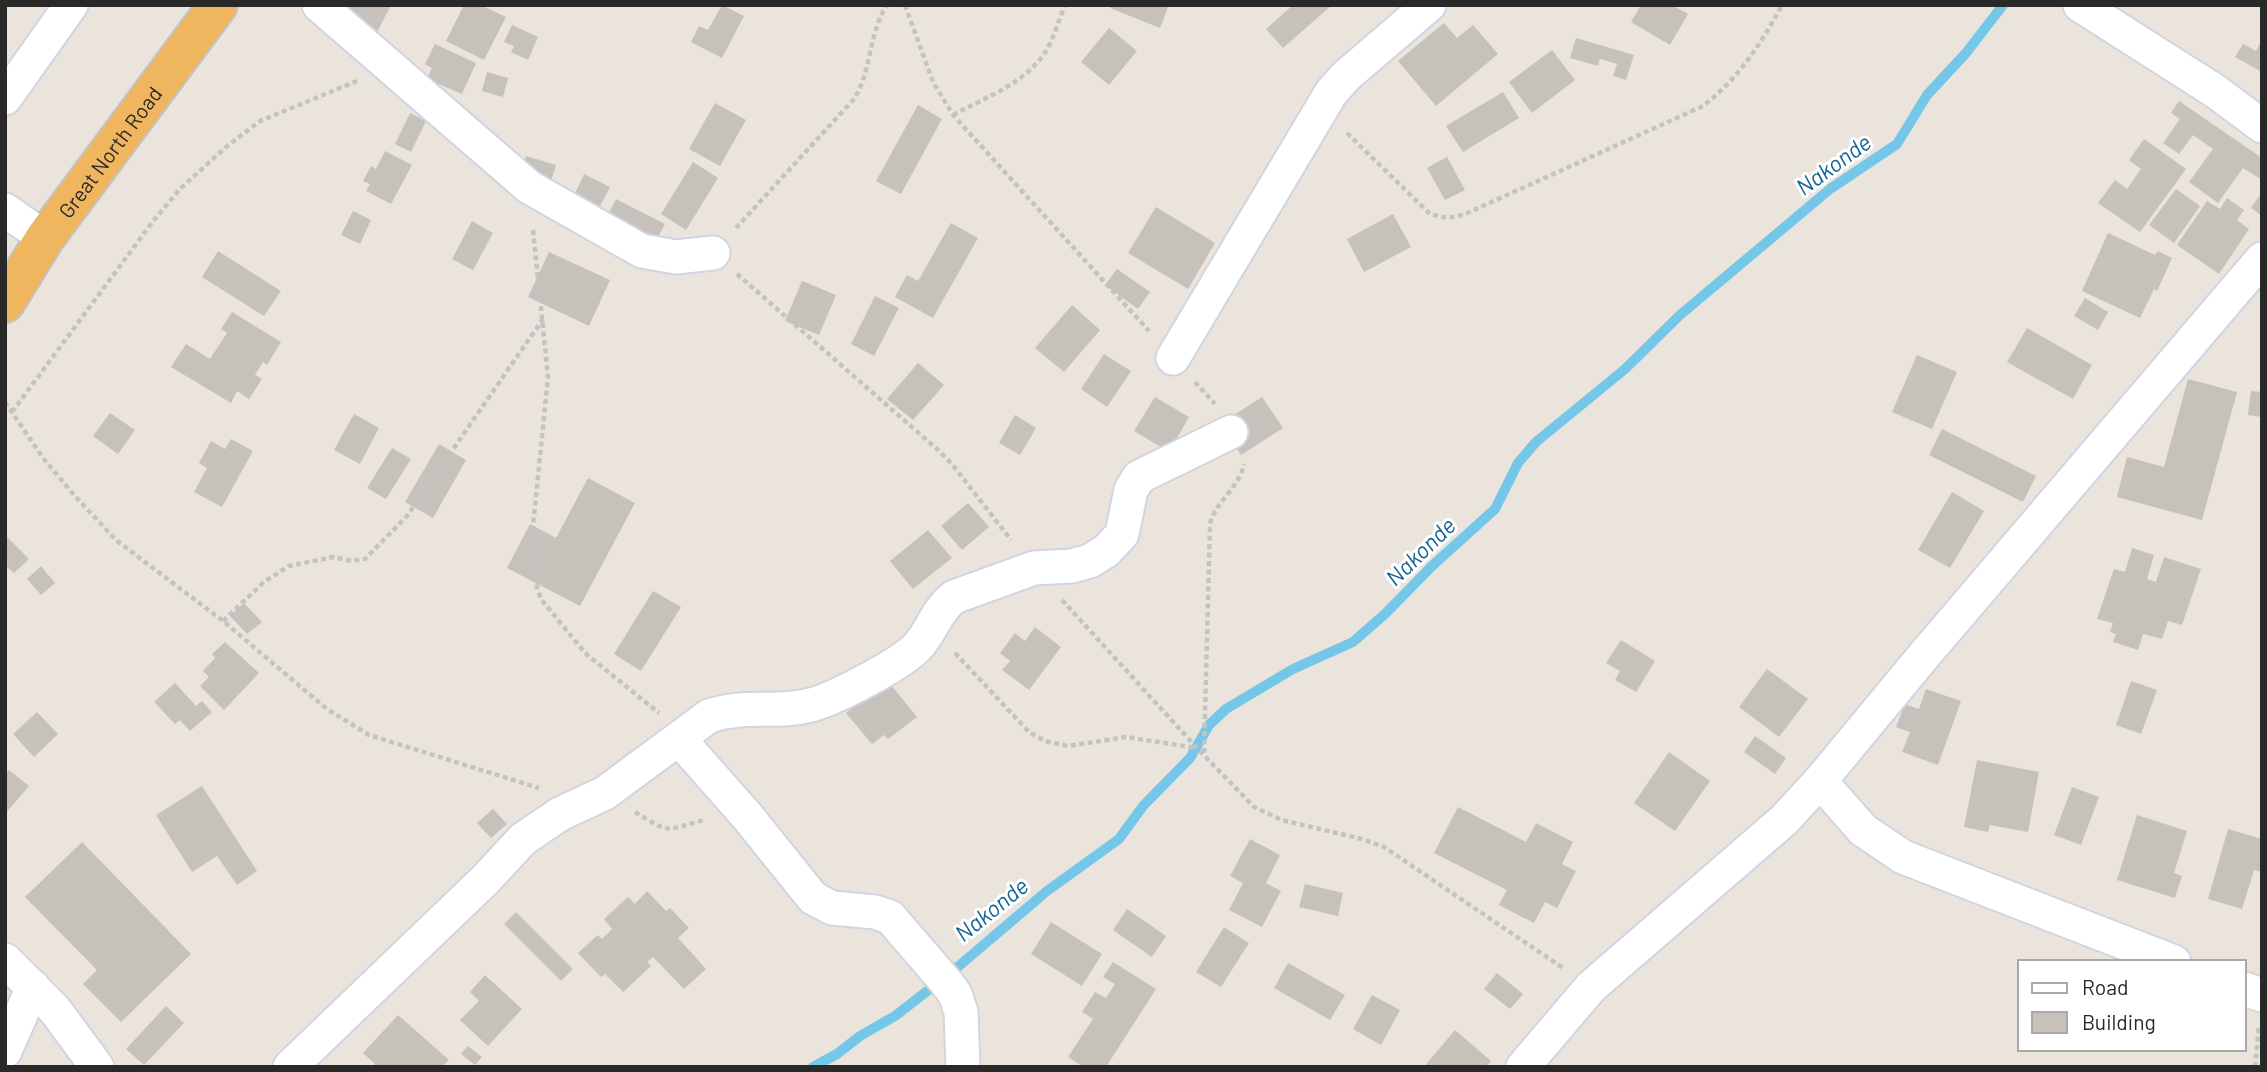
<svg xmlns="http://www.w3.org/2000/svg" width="2267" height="1072" font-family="Barlow,sans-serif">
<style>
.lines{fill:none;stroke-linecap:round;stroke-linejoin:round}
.stream{stroke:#74c7e8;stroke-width:10}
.building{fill:#c6c1bb}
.minor-casing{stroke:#d1d4e1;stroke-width:37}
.trunk-casing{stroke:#c3c3c3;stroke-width:42}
.path{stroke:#c3c3c3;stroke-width:4.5;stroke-dasharray:5 3.5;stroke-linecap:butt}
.minor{stroke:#fff;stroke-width:33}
.trunk{stroke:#efb65f;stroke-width:38}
.labels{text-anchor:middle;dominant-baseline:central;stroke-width:6;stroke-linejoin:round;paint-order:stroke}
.street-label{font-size:21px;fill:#292929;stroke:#fff}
.water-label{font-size:23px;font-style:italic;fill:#146592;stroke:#fff}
</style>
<rect width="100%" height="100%" fill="#ebe4dc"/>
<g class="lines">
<!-- stream -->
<polyline class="stream" points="813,1067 837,1054 860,1036 895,1016 953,971 1047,891 1119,839 1143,806 1190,758 1209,725 1226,709 1293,669 1353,642 1386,613 1432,566 1495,509 1518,463 1536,442 1625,369 1680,315 1830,189 1897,144 1927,95 1966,53 2003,5"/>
</g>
<!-- building -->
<g class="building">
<polygon points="347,5 391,5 372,42 337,24"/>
<polygon points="464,5 481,5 506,17 484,60 446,41"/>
<polygon points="722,5 744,16 722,58 691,42 699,26 708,30"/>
<polygon points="1111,5 1169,5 1160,28 1110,8"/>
<polygon points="1293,5 1332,5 1283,48 1266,29"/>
<polygon points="1641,5 1672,5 1688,14 1670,45 1631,22"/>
<polygon points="1444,23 1457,38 1473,25 1498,54 1436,106 1398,61"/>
<polygon points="512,25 538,37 528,60 511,52 514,46 504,42"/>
<polygon points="1109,28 1137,51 1109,85 1081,62"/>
<polygon points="1576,38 1634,55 1626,80 1613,76 1617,64 1600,59 1598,66 1570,58"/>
<polygon points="2262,40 2262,72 2235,57 2243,44 2256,51"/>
<polygon points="435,44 476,63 462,94 427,79 432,68 425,64"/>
<polygon points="1552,50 1575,80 1532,113 1509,82"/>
<polygon points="487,72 508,78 503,97 482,91"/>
<polygon points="1503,92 1519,118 1463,152 1446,126"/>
<polygon points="2179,101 2262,158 2262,180 2243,168 2218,203 2189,182 2213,149 2193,135 2179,154 2163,143 2180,119 2171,113"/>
<polygon points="715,103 746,120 720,166 689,149"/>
<polygon points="918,105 942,119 901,194 876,181"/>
<polygon points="410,113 426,121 411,152 395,144"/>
<polygon points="2144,139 2186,169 2140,232 2098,203 2115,180 2127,189 2141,169 2129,160"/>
<polygon points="385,151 412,165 391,204 366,191 370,184 363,181 371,166 376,169"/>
<polygon points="526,156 556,165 550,185 519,176"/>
<polygon points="1447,157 1465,190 1445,200 1427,168"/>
<polygon points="693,162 718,178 686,230 661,214"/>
<polygon points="584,174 610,187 598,210 573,198"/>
<polygon points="2176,189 2200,206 2174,243 2149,225"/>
<polygon points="2262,192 2262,216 2251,208"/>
<polygon points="2227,198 2244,210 2237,220 2249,229 2219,274 2177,245 2207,201 2220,209"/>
<polygon points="616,199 665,224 656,241 607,216"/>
<polygon points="1156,207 1215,243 1188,289 1128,253"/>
<polygon points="353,211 371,220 360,244 341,235"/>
<polygon points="1393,214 1411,247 1364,272 1347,239"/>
<polygon points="472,221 493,233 473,270 452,259"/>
<polygon points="951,223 978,238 933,318 895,297 907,275 918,281"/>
<polygon points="2108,233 2155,255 2158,251 2172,258 2157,291 2154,289 2140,318 2082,291"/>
<polygon points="218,251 281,291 264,316 202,277"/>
<polygon points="549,252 610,280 589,326 528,297"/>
<polygon points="1117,269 1150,292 1138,309 1105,285"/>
<polygon points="802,281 836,295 819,335 785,321"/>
<polygon points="875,296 899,308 874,356 851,344"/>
<polygon points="2085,298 2108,312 2098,330 2074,316"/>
<polygon points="1072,305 1100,330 1064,372 1035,348"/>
<polygon points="232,312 281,342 267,365 263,362 255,375 262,379 249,399 237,391 231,403 171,367 186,344 210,359 227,333 221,329"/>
<polygon points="2027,328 2092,365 2073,399 2007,362"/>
<polygon points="1104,354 1131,371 1107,407 1081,389"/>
<polygon points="1917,355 1957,372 1932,429 1892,412"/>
<polygon points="918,363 944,385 913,420 887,399"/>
<polygon points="2188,379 2237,392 2202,520 2117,497 2127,457 2164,467"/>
<polygon points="2251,391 2262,392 2262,417 2248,415"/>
<polygon points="1155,397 1189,417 1169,452 1134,431"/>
<polygon points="1262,397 1283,428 1241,455 1220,424"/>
<polygon points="110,413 135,430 118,454 93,436"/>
<polygon points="354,414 379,428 360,464 334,450"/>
<polygon points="1015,415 1036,428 1020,455 999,443"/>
<polygon points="1942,429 2036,476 2023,502 1929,455"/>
<polygon points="231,439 253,451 222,507 194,492 207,468 199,463 211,441 225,449"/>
<polygon points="439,444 466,460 433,518 405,502"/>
<polygon points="392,448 411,459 386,499 367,488"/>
<polygon points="588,478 635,503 580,606 507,568 530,524 556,538"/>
<polygon points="1952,492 1984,511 1950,568 1918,550"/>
<polygon points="968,503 989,527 962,550 941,526"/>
<polygon points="928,530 952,558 913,589 890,561"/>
<polygon points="5,535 29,559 14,573 5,565"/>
<polygon points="2132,548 2154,555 2147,579 2156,582 2164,557 2201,569 2182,625 2168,621 2162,639 2143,634 2138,650 2113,642 2116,634 2110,632 2113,623 2097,619 2114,569 2125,572"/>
<polygon points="41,566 55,583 41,595 27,579"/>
<polygon points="653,591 681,607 641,671 614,654"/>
<polygon points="244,603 262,622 247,634 230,616"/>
<polygon points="1035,627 1061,647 1029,690 1002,670 1010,661 1000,653 1015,633 1025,641"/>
<polygon points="1621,640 1655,661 1636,692 1615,680 1620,671 1606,663"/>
<polygon points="225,642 259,673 224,710 200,686 209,677 203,671 215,658 212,654"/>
<polygon points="1767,669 1808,699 1779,737 1739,707"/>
<polygon points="887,680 917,717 888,739 884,735 872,744 846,713"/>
<polygon points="2131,681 2157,690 2141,734 2116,725"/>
<polygon points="175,683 196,706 202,701 212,712 190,731 180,720 175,724 154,702"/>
<polygon points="1926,689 1961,701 1938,765 1902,752 1910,732 1896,727 1905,704 1919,709"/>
<polygon points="37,712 58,734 34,757 13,734"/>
<polygon points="1755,736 1786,758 1775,774 1744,752"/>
<polygon points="1669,752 1710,781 1675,831 1634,803"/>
<polygon points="1977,760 2039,772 2028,832 1990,825 1988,832 1964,827"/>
<polygon points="9,770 29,786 5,814 5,774"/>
<polygon points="202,786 257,871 237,885 217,856 192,872 156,815"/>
<polygon points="2072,787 2099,797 2081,845 2054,835"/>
<polygon points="1458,807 1526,842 1536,823 1573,842 1562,864 1576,871 1557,908 1545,902 1534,923 1499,905 1507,890 1434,853"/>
<polygon points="493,809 507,824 491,838 477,823"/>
<polygon points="2137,815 2187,831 2174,873 2182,876 2175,898 2117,880"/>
<polygon points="2228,829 2262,839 2262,872 2254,870 2242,909 2208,899"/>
<polygon points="1250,839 1280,855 1266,883 1281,891 1262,927 1229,910 1243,883 1230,876"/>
<polygon points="82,842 191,954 121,1022 83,984 97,970 25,897"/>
<polygon points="1305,884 1343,893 1338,916 1299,907"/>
<polygon points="647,891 666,911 670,908 689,928 678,938 706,969 684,989 653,957 647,962 651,966 623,992 605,974 601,977 578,953 598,935 602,939 612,929 604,919 628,897 635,904"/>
<polygon points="1127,909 1166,936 1152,957 1113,930"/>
<polygon points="516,912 573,969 561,981 504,924"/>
<polygon points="1051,922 1102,954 1082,986 1031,954"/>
<polygon points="1224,927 1249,943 1221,987 1196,972"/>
<polygon points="1113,962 1156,989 1106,1067 1083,1067 1068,1057 1093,1019 1082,1012 1095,992 1106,998 1115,984 1103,977"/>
<polygon points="1288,963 1345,995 1330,1020 1274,988"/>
<polygon points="1497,973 1523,994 1510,1009 1484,989"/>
<polygon points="485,975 522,1009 488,1046 460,1020 479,1001 470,992"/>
<polygon points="1372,995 1400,1010 1381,1045 1353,1029"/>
<polygon points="166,1006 184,1023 144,1065 126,1049"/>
<polygon points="398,1015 449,1060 442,1067 373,1067 375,1064 363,1053"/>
<polygon points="1455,1030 1491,1061 1486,1067 1424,1067"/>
<polygon points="468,1046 482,1057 475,1065 461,1054"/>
</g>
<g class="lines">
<!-- minor casing -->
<g class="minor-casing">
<g id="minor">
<polyline points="319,5 529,187 642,251 676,257 713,253"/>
<polyline points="2080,5 2215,91 2262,126"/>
<polyline points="5,98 71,5"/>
<polyline points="5,210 45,238"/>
<polyline points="1173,358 1331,93 1346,76 1429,5"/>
<polyline points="679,739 747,816 813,898 832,908 875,912 890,917 946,982 955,994 961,1012 963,1067"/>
<polyline points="1820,781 1863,830 1903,857 2174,962"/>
<polyline points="5,960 55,1010 97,1067"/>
<polyline points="2244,989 2262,995"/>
<polyline points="5,1051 33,987"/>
<path d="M290 1067 486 879 523 839 560 814 605 793 709 716C745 704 777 714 811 705 834 699 904 663 919 645 932 630 937 610 954 597L1034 568 1072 566 1090 561 1106 551 1122 534 1131 490 1139 477 1231 432"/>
<polyline points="1523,1067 1591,987 1784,820 1820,781 1921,659 2262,259"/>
</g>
</g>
<!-- trunk casing -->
<g class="trunk-casing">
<g id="trunk">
<path id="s1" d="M5 303 45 238 218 5"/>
</g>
</g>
<!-- path -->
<g class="path">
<polyline points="905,5 933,82 953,115 1149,331"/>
<path d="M953 115C986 97 1025 84 1046 51 1054 37 1059 20 1065 5"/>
<path d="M1347 133 1430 214 1447 218 1463 215 1703 106C1738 79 1761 44 1782 5"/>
<path d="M736 228 854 99C872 71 868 34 887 5"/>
<polyline points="533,230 548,377 531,546 531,569 541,599 585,653 659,713"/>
<polyline points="737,274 937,449 952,464 1011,540"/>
<polyline points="1195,382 1215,404"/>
<polyline points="5,402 43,458 74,495 116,540 223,621 327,709 369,735 539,788"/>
<polyline points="12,412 154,220 180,189 226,147 260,121 357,81"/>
<polyline points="1062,600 1197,748 1254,807 1282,820 1362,839 1384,847 1563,968"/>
<polyline points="223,621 264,582 289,566 333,557 352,561 365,559 407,516 543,319"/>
<polyline points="955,653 1029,732 1045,741 1068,746 1126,737 1197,748"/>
<path d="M1204 753 1210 524C1215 502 1240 487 1244 464"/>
<path d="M635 812C672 835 665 830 704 820"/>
<polyline points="2255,1067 2259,1026"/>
</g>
<!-- minor -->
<use href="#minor" class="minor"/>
<!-- trunk -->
<use href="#trunk" class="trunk"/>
</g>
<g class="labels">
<!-- street labels -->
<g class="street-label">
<text stroke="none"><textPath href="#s1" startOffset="184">Great North Road</textPath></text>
</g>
<!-- water labels -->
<g class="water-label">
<text transform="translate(1833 164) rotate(-36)">Nakonde</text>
<text transform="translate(1420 551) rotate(-44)">Nakonde</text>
<text transform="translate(991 909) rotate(-39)">Nakonde</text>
</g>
</g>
<!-- border -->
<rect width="2267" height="1072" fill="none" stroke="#292929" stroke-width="14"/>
<!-- legend -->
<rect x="2018" y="960" width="228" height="91" fill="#ffffff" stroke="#a9a9a9" stroke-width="2"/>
<rect x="2032" y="983" width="35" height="10" fill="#ffffff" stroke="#a9a9a9" stroke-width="2"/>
<text x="2082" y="995" font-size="21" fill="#292929">Road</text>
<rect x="2032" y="1012" width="35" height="21" fill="#c6c1bb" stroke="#a9a9a9" stroke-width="2"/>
<text x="2082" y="1030" font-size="21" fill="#292929">Building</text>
</svg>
